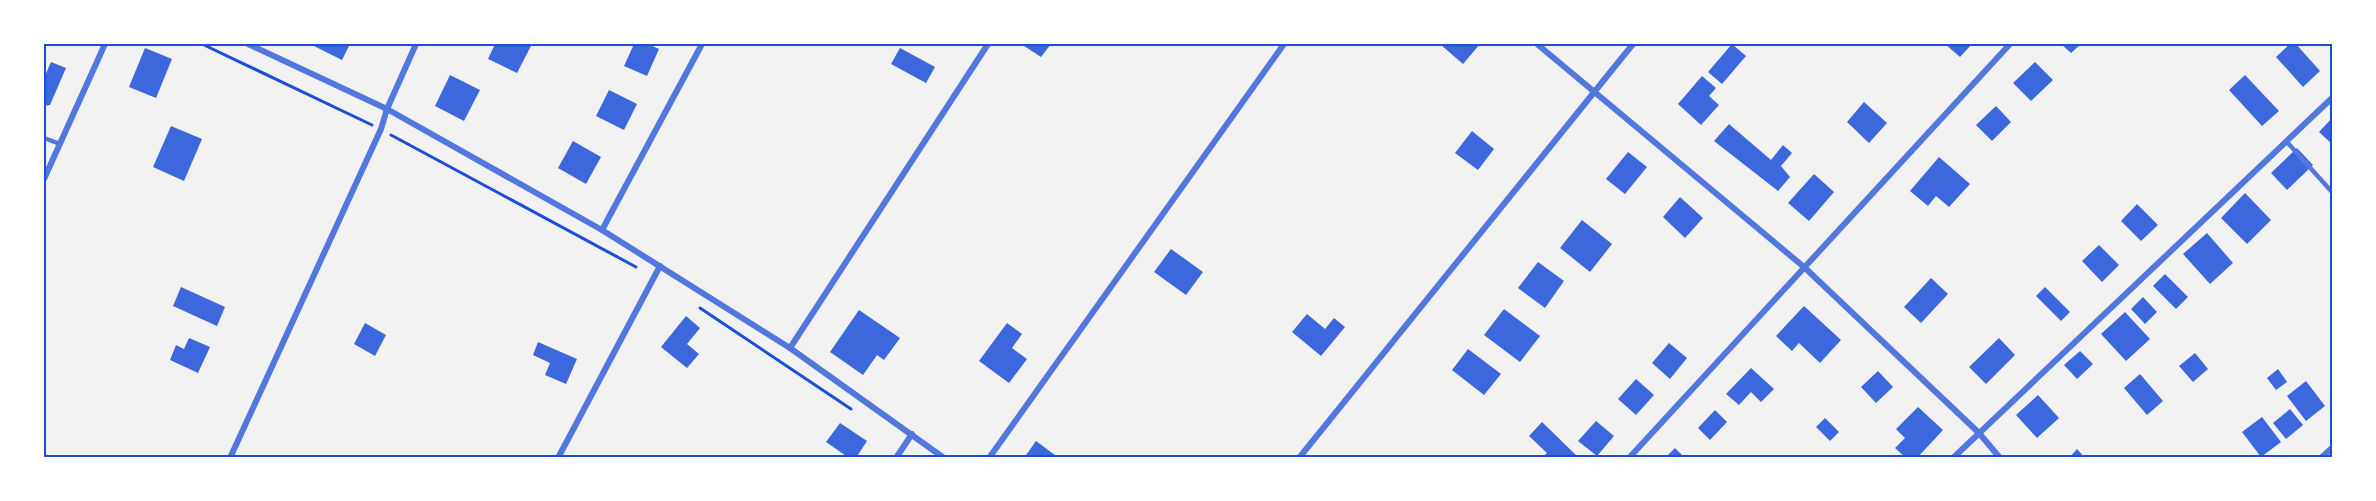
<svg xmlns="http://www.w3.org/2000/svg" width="2376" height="501" font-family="'Fira Sans',sans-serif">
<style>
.building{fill:#3d67dc}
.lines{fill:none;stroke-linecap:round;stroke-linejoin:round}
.path{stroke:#1d4ed8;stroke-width:3}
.service{stroke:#5277de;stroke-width:4.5}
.minor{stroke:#5277de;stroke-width:6}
.neatline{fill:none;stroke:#1d4ed8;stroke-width:2}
</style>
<rect width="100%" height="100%" fill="#f2f2f2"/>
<!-- building -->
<g class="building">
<polygon points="310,44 350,44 342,60"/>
<polygon points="495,44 532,44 517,73 488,59"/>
<polygon points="634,44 648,44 659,49 647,76 624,66"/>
<polygon points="1021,44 1051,44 1041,57"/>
<polygon points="1442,44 1480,44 1463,64 1441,45"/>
<polygon points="1732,44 1746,56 1722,84 1708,72"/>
<polygon points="1945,44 1972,44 1960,57"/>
<polygon points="2061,44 2081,44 2071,53"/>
<polygon points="2290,44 2296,44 2320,71 2303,87 2276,57"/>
<polygon points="145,48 172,59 156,98 129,87"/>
<polygon points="900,48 935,67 926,83 891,64"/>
<polygon points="51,62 66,68 50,105 44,106 44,78"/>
<polygon points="2035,62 2053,80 2031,101 2013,83"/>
<polygon points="450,75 480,90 464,121 435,106"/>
<polygon points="2245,75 2279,111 2262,126 2229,90"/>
<polygon points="1702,76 1716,88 1709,96 1719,105 1701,125 1678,104"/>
<polygon points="609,90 637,104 624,130 596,116"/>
<polygon points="1864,102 1887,123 1869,143 1847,122"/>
<polygon points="1996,106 2011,122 1992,141 1976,125"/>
<polygon points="2332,118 2332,144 2319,132"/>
<polygon points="1729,124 1771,160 1783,145 1792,153 1781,166 1790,177 1778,191 1714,141"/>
<polygon points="171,126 202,139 184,181 153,167"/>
<polygon points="1472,131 1494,149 1478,170 1455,153"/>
<polygon points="573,141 601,157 586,184 558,168"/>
<polygon points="2297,148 2313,165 2287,190 2271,173"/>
<polygon points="1628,152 1647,167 1625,194 1606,179"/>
<polygon points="1939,157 1970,184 1949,207 1936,196 1928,206 1910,191"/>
<polygon points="1814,174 1834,192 1809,221 1788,203"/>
<polygon points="2245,193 2271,220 2247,244 2221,218"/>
<polygon points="1680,197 1703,218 1685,238 1663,217"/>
<polygon points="2137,204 2158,225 2141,241 2121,221"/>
<polygon points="1582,220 1612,244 1590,272 1560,248"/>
<polygon points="2207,233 2233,263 2210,284 2183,254"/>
<polygon points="2099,245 2119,265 2102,282 2082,261"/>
<polygon points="1171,249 1203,272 1186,295 1154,272"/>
<polygon points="1538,262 1564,281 1545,308 1518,288"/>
<polygon points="2165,274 2188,297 2176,309 2153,286"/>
<polygon points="1931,278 1948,294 1921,323 1904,307"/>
<polygon points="181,287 225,307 217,326 173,306"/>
<polygon points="2045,287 2070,312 2061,321 2036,296"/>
<polygon points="2143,297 2157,312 2145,324 2131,309"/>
<polygon points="1804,306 1841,340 1820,363 1799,343 1792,351 1776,336"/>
<polygon points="1504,309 1540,336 1520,362 1484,335"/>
<polygon points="859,310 900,338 884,360 877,355 863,375 830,352"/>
<polygon points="2125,312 2150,339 2126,361 2101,334"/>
<polygon points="1307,314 1325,329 1334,318 1345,327 1321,356 1292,332"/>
<polygon points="686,316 700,328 687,344 699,354 687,368 661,347"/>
<polygon points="365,323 386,335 375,356 354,344"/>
<polygon points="1007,323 1022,334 1012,348 1027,359 1009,383 979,361"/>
<polygon points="189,338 210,347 198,373 170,360 176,345 184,349"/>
<polygon points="1999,338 2015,355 1986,384 1969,367"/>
<polygon points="538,342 577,359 566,384 545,375 550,363 533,355"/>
<polygon points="1669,343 1687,358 1670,379 1652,363"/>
<polygon points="1468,349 1501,374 1484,395 1452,370"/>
<polygon points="2080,351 2093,364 2077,379 2064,365"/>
<polygon points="2195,353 2208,369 2193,382 2179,366"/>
<polygon points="1751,368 1774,389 1761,402 1751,392 1739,405 1726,394"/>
<polygon points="2278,369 2287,382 2276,390 2267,378"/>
<polygon points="1878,371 1893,387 1876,403 1861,387"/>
<polygon points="2140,374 2163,401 2147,415 2124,388"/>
<polygon points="1636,379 1654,395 1636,415 1618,399"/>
<polygon points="2306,381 2325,406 2306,421 2287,396"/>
<polygon points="2038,395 2059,418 2037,438 2016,415"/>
<polygon points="1918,407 1943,430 1917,458 1906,458 1895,448 1905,438 1896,429"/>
<polygon points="2290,409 2303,425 2286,439 2273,423"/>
<polygon points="1715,410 1727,422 1710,440 1698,428"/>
<polygon points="2262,417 2281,442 2261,457 2242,432"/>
<polygon points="1825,418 1839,432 1830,441 1816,427"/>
<polygon points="1596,421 1614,436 1597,456 1578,441"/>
<polygon points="1542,422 1579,458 1542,458 1547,453 1529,436"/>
<polygon points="840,423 867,441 856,458 849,458 826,442"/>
<polygon points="1036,441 1059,458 1024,458"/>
<polygon points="1675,448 1685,458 1665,458"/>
<polygon points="2077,449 2085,458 2069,458"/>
</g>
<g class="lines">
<!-- path -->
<g class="path">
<polyline points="202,44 372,125"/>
<polyline points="391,135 636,267"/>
<polyline points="700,308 851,409"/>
</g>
<!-- service -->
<g class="service">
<polyline points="44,138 60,144"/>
<polyline points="2286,141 2332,192"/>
</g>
<!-- minor -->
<g class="minor">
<polyline points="248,44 387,109 602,230 790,348 944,458"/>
<polyline points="1537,44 1804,267 1979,433 2000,458"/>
<polyline points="44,179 105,44"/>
<polyline points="602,230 702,44"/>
<polyline points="790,348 988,44"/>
<polyline points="230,458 381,129 387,109 416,44"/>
<polyline points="558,458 660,266"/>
<polyline points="896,458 912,434"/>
<polyline points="989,458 1284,44"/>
<polyline points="1299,458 1633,44"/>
<polyline points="1629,458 2010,44"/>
<polyline points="1953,458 2332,98"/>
<polyline points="2321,458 2332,448"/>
</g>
</g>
<!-- border -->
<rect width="2376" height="501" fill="none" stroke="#ffffff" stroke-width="90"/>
<rect x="45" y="45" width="2286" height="411" class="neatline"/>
</svg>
